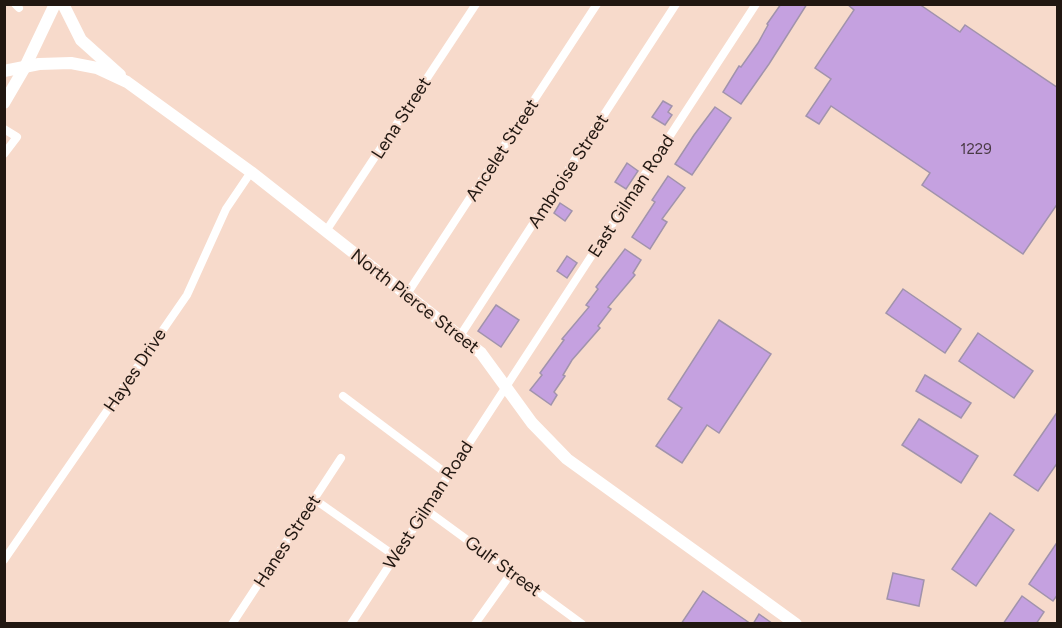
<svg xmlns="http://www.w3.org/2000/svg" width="1062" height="628" font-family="Figtree,sans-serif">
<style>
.building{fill:#c5a1e0;stroke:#a193ac;stroke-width:1.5}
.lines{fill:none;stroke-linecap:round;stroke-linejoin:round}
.street{stroke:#fff;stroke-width:8}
.secondary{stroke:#fff;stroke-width:12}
.labels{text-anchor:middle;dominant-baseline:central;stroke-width:4.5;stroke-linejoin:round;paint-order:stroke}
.number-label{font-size:15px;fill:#4a3a45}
.street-label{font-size:18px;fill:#211711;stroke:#f7dacb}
</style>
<rect width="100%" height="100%" fill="#f7dacb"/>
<!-- building -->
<g class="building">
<polygon points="781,4 807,4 769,64 741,104 723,92 739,66 741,67 758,43 768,25 767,24"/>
<polygon points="847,4 919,4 960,32 965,25 1058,88 1058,203 1023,254 922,185 930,173 831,106 819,124 806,116 831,79 815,68 854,10"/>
<polygon points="663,101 672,106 668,112 672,115 665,125 652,117"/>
<polygon points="715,107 731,118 692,175 675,164 694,135"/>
<polygon points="627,163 638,171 626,189 615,182"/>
<polygon points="668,176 685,188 662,219 667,222 650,249 632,237 655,202 652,200"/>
<polygon points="560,203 572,211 565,221 554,213"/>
<polygon points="625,249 641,260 633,273 635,275 608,307 611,309 598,326 600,328 572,360 563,375 565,376 554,392 557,395 551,405 530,390 542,375 540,373 564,340 562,339 589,307 586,305 598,289 596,287"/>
<polygon points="567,256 577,263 567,278 557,271"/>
<polygon points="903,289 961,329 945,353 886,313"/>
<polygon points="496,305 519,320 501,347 478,331"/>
<polygon points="719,320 771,354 719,433 707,425 682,463 656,446 682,408 668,399"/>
<polygon points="978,333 1033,371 1014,398 959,361"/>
<polygon points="925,375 971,403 961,418 916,391"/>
<polygon points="1058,411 1058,462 1038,491 1014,475"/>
<polygon points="919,419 978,456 961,483 902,445"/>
<polygon points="990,513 1014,530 976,586 952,569"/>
<polygon points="1058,541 1058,594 1053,601 1029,584"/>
<polygon points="893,573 924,580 919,606 887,599"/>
<polygon points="703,591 751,624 681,624"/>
<polygon points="1022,596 1044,612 1036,624 1003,624"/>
<polygon points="759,614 773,624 753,624"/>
</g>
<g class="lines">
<!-- street -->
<g class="street">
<polyline points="15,4 19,8"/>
<polyline points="4,129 17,137 4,154"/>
<polyline points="326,231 476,4"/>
<polyline points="407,294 597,4"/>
<polyline points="460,336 676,4"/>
<polyline points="343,396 447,474"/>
<polyline points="314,499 395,556"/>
<polyline points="425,509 582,624"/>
<polyline points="4,560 187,295 226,209 251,172"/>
<polyline points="232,624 341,458"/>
<polyline points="351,624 756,4"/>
<polyline points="475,624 512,572"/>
</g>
<!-- secondary -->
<g class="secondary">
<polyline points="63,4 81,40 120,75"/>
<polyline points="4,71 39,64 71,63 97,68 127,82 251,172 481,353 532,423 567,459 796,624"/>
<polyline points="4,103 25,67 55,4"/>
</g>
</g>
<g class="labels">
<!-- number labels -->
<g class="number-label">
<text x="976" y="149">1229</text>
</g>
<!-- street labels -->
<g class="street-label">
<text transform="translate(401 118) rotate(-57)">Lena Street</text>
<text transform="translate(502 150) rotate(-57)">Ancelet Street</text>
<text transform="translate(568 171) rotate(-57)">Ambroise Street</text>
<text transform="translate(631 196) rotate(-57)">East Gilman Road</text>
<text transform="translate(415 301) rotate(38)">North Pierce Street</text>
<text transform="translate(135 370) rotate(-56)">Hayes Drive</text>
<text transform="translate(428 505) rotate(-57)">West Gilman Road</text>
<text transform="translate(287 541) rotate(-57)">Hanes Street</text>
<text transform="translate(503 566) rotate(36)">Gulf Street</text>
</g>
</g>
<!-- border -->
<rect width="1062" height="628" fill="none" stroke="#211711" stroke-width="12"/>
</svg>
